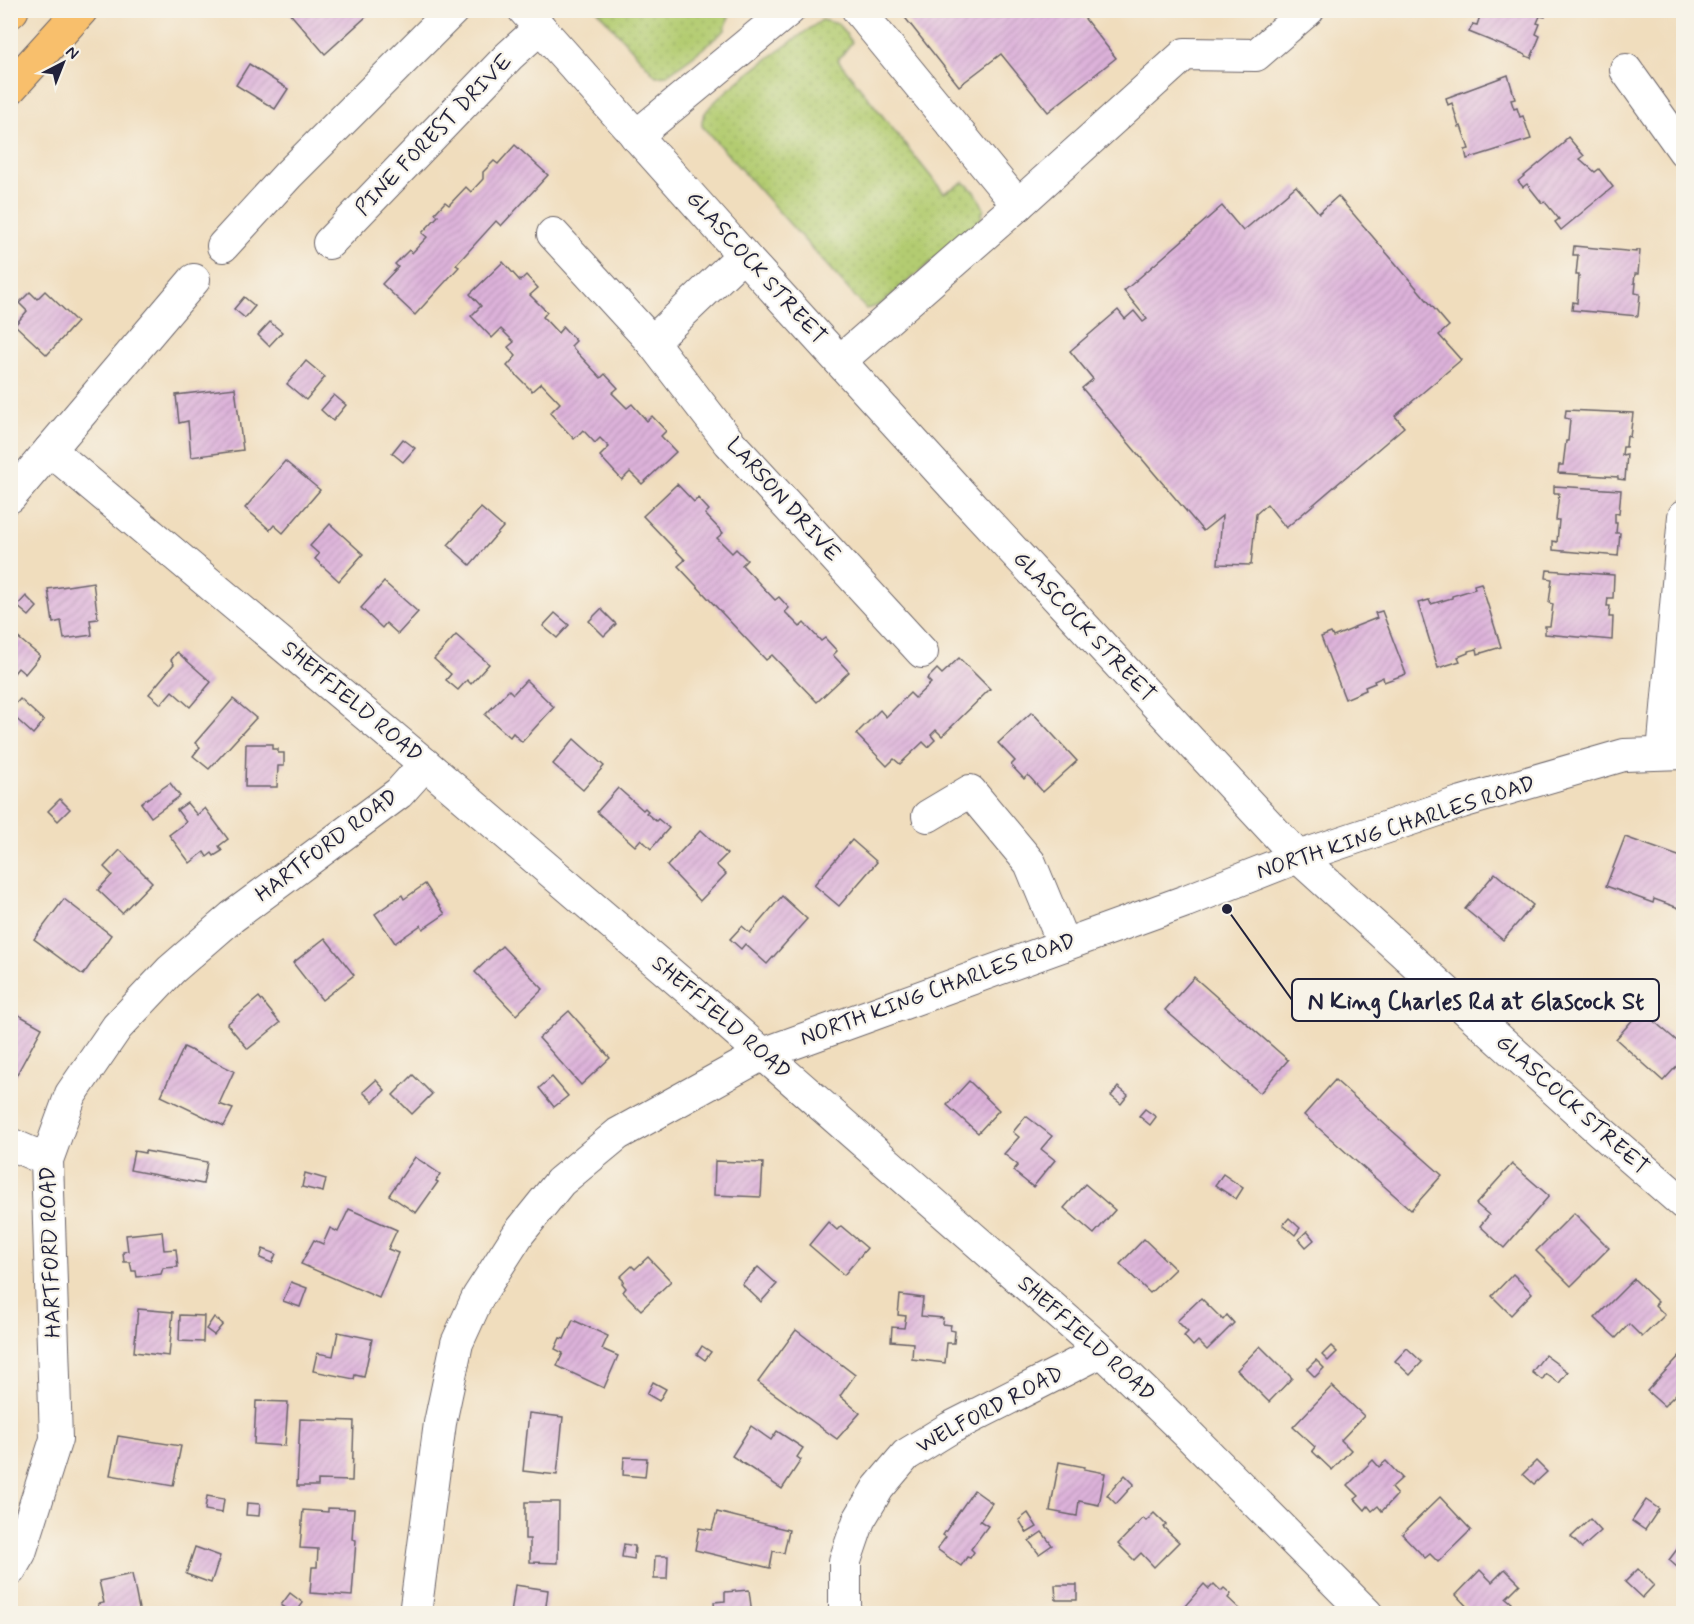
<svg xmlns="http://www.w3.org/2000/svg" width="1694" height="1624" font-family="Mynerve,sans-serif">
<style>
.grass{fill:url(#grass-dots);stroke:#6a7756;stroke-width:1.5}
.building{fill:url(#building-hatch)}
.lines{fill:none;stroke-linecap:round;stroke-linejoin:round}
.minor-casing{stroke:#6a6368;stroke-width:34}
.major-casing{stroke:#6a6368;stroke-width:35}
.minor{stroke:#fff;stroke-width:32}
.major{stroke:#f8bf6c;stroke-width:33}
.labels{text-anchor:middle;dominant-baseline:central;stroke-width:4.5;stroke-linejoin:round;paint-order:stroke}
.street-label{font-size:22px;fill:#22223b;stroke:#f7f3e8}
.leader{fill:none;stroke:#22223b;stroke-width:2}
.callout-dot{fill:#22223b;stroke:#f7f3e8;stroke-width:2}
.callout{fill:#f7f3e8;stroke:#22223b;stroke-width:2}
.callout-label{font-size:24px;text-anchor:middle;font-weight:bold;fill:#22223b}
</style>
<defs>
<pattern id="grass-dots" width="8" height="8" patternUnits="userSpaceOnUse" patternTransform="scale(1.5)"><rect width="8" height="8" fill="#b3cc71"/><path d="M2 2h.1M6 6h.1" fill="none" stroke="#9aaf63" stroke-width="1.8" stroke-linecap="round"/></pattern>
<pattern id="building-hatch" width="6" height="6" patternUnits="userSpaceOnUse" patternTransform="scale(1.5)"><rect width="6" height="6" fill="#ddb2da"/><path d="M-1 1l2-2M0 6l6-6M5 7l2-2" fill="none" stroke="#bd99bc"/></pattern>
</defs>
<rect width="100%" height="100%" fill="#f7f3e8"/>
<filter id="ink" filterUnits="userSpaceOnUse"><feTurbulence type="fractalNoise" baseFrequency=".0167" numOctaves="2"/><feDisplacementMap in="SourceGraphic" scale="12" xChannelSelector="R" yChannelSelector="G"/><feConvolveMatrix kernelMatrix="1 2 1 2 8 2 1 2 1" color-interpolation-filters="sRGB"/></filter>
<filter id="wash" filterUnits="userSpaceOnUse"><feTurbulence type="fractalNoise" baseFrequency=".008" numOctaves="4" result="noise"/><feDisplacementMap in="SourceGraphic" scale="24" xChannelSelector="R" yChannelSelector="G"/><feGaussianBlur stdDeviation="1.35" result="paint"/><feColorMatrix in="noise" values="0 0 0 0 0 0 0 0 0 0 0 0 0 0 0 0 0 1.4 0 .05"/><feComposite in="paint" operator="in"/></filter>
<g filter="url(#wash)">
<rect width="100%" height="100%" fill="#f0ddbd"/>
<!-- grass -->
<g class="grass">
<polygon points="598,11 736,11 729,16 725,30 701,50 667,75 656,76"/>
<path d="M822 20 838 24 852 42 838 60 944 193 964 182 976 193 984 209 980 220 964 234 880 305 866 309 702 126C702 123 702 120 703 117 709 98 802 34 822 20Z"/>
</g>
<g id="blocks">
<!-- building -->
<g class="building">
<polygon points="287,10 365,10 368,15 325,54"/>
<polygon points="899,10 1078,10 1116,58 1048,112 1001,54 959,86"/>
<polygon points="1482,10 1547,10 1545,17 1540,16 1537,23 1540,24 1536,34 1540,36 1531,58 1526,56 1526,55 1469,32 1473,24 1477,25"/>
<polygon points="249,64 288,89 275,109 236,85"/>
<polygon points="1508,75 1515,99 1511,100 1514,109 1517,108 1520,117 1523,116 1531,139 1467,159 1465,150 1469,149 1461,126 1459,127 1452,103 1448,105 1446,98"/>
<polygon points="1568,137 1584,156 1580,159 1595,172 1599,169 1613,187 1561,230 1555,222 1559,219 1545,202 1542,203 1527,184 1523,187 1518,181 1565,142 1564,141"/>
<polygon points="515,145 548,175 501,226 496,221 456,265 459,267 415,315 382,284 398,267 395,264 409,250 412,253 427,237 422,233 438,216 435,213 445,202 449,205 466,187 471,192 483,179 483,172 494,161 498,164"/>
<polygon points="1296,186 1319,213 1338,196 1449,326 1439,335 1461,360 1395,416 1404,427 1286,528 1267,504 1256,514 1251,565 1218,564 1222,516 1203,531 1082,388 1093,379 1070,351 1118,310 1125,319 1134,311 1143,322 1147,319 1124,291 1222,206 1243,231"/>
<polygon points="1574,246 1636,252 1636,250 1640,250 1638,274 1635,274 1634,283 1636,283 1635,293 1640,294 1638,316 1572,310 1573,302 1577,303 1579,275 1576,275 1578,255 1573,255"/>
<polygon points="503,262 520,281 526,275 538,288 530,295 547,312 543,317 558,333 563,327 576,341 571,346 601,378 605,374 618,388 612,393 627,408 632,404 647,421 652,416 666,431 661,436 676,452 642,484 630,472 622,480 600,456 609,447 600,438 595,443 583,430 574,439 550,413 560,403 541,383 532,391 507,366 516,356 508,347 514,342 501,329 492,338 471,316 481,306 470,294"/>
<polygon points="45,291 77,322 47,355 15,325 27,311 19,303 30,292 37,299"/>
<polygon points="244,297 255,306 245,318 234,309"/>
<polygon points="270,322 282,332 269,346 258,335"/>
<polygon points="306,361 325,377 306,400 287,384"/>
<polygon points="235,388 243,450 191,457 188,421 179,423 176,395"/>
<polygon points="334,395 346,405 333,421 321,410"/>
<polygon points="1566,410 1633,413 1630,437 1627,436 1626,447 1623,447 1622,455 1627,454 1625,480 1618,479 1618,477 1558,473 1559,465 1563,465 1566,441 1568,441 1570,419 1565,418"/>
<polygon points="403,439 415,448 403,462 392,453"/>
<polygon points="285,461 320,490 283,533 274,525 270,530 245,508"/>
<polygon points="677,484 694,502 698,498 709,510 705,514 723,533 717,538 732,553 736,549 747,560 742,565 775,600 779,597 789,608 785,612 800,627 804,623 821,641 825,638 837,651 833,655 849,672 817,702 772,655 766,660 678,566 685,560 643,516"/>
<polygon points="1554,486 1621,490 1619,514 1615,513 1615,523 1617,523 1616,533 1620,533 1618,556 1553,550 1553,541 1557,542 1559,520 1556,520 1559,493 1554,493"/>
<polygon points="481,508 503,527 470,565 448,545"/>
<polygon points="330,524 363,554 339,581 315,559 319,554 310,546"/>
<polygon points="1547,570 1614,575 1613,598 1608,598 1607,606 1610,606 1609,617 1613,617 1612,640 1545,634 1545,626 1550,626 1553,604 1549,603 1552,579 1546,578"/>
<polygon points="93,582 98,619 90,620 92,635 64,639 61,621 53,623 48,589"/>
<polygon points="384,582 418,612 398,634 386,623 382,628 361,608"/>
<polygon points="1481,583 1501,647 1478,654 1477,649 1468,651 1468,653 1458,657 1460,661 1438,668 1418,603 1429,600 1431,604 1452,598 1452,596 1475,589 1474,585"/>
<polygon points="26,596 37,607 29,616 17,606"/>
<polygon points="601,609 616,624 604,636 589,621"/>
<polygon points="1382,611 1406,674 1384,682 1383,677 1374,681 1375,683 1365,687 1366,690 1345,699 1321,637 1331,633 1333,637 1355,628 1354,627 1377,618 1375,613"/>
<polygon points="555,613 569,625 557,638 543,626"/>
<polygon points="10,631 40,656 25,674 18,668 10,678"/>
<polygon points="456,635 489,664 471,684 467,680 458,690 446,680 451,674 434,659"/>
<polygon points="177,652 211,682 190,707 172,691 161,704 149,694 174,664 171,660"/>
<polygon points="959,658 990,689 942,736 936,730 931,735 935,740 928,747 923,742 900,764 894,759 887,766 856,734 880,710 886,717 910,693 915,698 931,683 927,679 937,669 942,674"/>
<polygon points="526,680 554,707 522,742 513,733 510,737 485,715 509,690 513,694"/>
<polygon points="20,699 44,721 33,734 10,713 10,710"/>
<polygon points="233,699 256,718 209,769 193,756 200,747 195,743"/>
<polygon points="1032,712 1077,761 1043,792 1028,775 1024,779 1011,765 1015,761 998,743"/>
<polygon points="574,739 604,766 583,790 553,764"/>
<polygon points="246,744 272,744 272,749 278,749 278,753 284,753 284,766 278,766 277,787 245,787"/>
<polygon points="170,783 180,796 151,817 141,803"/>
<polygon points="618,788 643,810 645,808 648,811 646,813 656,821 658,819 669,828 651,849 641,839 635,846 597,812"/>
<polygon points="60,799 70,809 58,821 48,811"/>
<polygon points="187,803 197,815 205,808 228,839 219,846 222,851 214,856 212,853 207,857 204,852 190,863 169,835 186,822 177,810"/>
<polygon points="701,830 727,854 716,865 726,874 700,901 667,866"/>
<polygon points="1625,837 1684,858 1684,910 1654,899 1653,903 1606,886"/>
<polygon points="852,840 877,862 839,906 814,885"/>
<polygon points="120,850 152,882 122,913 98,890 112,875 104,867"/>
<polygon points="1495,873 1533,905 1503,940 1465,909"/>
<polygon points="425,884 445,914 423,929 421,925 395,943 375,914 402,895 404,899"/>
<polygon points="782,896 807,919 767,964 745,944 741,949 730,939 742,926 750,933"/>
<polygon points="64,899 111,935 83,975 34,939"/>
<polygon points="325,938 354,975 322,1000 293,963"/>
<polygon points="502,946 543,989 516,1015 475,972"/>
<polygon points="1194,977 1288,1060 1260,1093 1165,1010"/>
<polygon points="259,997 280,1023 248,1049 227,1024"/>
<polygon points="10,1010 42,1028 12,1083 10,1082"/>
<polygon points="1641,1010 1684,1047 1684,1058 1663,1081 1616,1039"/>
<polygon points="569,1011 610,1058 581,1085 539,1038"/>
<polygon points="184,1047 234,1071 219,1104 233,1109 224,1126 161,1096"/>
<polygon points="413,1075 432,1094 412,1114 393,1095"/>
<polygon points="552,1077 568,1096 554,1107 539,1088"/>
<polygon points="376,1080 385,1090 373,1102 363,1092"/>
<polygon points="1335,1080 1442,1175 1411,1210 1304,1115"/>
<polygon points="969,1081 999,1110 978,1133 947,1105"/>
<polygon points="1118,1087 1128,1095 1121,1104 1111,1096"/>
<polygon points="1145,1109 1156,1117 1150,1125 1139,1116"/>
<polygon points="1026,1116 1052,1136 1041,1149 1055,1160 1033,1187 1013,1171 1018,1165 1004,1154 1019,1137 1013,1132"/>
<polygon points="134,1151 145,1153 145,1151 207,1162 203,1184 130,1170"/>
<polygon points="415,1157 440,1174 436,1181 438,1182 416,1213 389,1195"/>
<polygon points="715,1161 763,1163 761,1197 714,1195"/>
<polygon points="1512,1164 1549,1196 1504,1248 1480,1226 1489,1215 1476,1204"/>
<polygon points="305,1173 326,1179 323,1192 302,1187"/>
<polygon points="1223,1174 1243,1188 1236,1199 1215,1185"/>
<polygon points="1085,1184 1115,1210 1094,1234 1064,1208"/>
<polygon points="349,1209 397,1230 388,1249 398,1253 379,1298 301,1264 314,1240 323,1244 330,1228 338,1232"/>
<polygon points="1574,1213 1609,1248 1571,1286 1536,1251"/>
<polygon points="1289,1218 1300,1228 1295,1235 1283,1225"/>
<polygon points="828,1222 837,1230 841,1226 867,1248 844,1275 809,1245"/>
<polygon points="162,1231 164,1250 176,1249 178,1267 163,1268 161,1274 137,1277 136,1271 132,1271 130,1262 124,1262 123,1252 128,1251 126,1235"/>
<polygon points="1307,1231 1314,1240 1306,1247 1299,1239"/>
<polygon points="1144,1239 1175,1269 1150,1293 1120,1264"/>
<polygon points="263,1249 276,1254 272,1263 260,1258"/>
<polygon points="648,1257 671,1281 641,1310 623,1292 626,1288 622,1283 624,1281 620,1277 632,1266 635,1269"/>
<polygon points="758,1267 777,1284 761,1302 742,1284"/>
<polygon points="1513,1274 1532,1293 1511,1315 1492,1296"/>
<polygon points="1634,1279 1658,1302 1655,1305 1665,1315 1642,1337 1629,1324 1616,1338 1595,1318"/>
<polygon points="291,1282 307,1288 300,1307 283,1301"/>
<polygon points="900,1295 923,1298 921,1316 943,1318 942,1324 951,1325 950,1330 955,1331 954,1343 947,1343 945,1363 912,1359 913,1343 891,1341 892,1327 904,1328 906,1316 898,1315"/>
<polygon points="1201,1298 1223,1320 1227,1315 1234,1323 1207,1350 1198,1341 1193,1346 1184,1336 1188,1332 1177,1321"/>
<polygon points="138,1309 173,1312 169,1356 134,1352"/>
<polygon points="180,1315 204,1316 203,1342 179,1341"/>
<polygon points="214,1317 223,1324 214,1335 206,1329"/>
<polygon points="573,1320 608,1336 602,1349 618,1356 604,1388 557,1366 563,1353 555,1349 560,1338 564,1339"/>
<polygon points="796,1330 855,1375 840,1396 860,1413 837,1439 758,1382"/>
<polygon points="338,1332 372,1339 364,1377 355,1375 354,1379 313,1371 317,1353 333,1356"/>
<polygon points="702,1346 711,1352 705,1360 697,1354"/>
<polygon points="1260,1346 1292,1378 1269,1402 1237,1370"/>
<polygon points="1331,1346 1337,1352 1328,1361 1322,1355"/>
<polygon points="1407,1348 1422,1362 1410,1375 1395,1361"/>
<polygon points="1684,1351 1684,1386 1664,1406 1647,1391"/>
<polygon points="1545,1355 1568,1372 1559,1383 1546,1374 1542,1380 1532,1372"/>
<polygon points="1316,1360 1324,1368 1315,1377 1307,1369"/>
<polygon points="653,1382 666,1389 659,1401 647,1394"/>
<polygon points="1332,1386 1364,1416 1341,1440 1351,1450 1332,1470 1312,1451 1315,1447 1293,1427"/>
<polygon points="256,1401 288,1402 285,1446 254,1444"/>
<polygon points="529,1413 563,1417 557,1475 523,1471"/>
<polygon points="300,1419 354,1421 352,1481 318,1480 318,1486 297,1486"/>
<polygon points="751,1426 771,1440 777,1431 803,1448 797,1457 801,1460 782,1489 732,1456"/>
<polygon points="118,1436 181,1446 173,1486 110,1475"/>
<polygon points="624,1457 647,1458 645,1477 623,1475"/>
<polygon points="1373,1460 1379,1467 1386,1461 1402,1478 1391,1488 1397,1495 1382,1511 1378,1506 1372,1511 1368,1506 1365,1510 1355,1499 1359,1496 1348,1485"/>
<polygon points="1536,1461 1547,1472 1534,1484 1523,1474"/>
<polygon points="1059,1462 1085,1467 1084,1469 1105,1473 1099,1505 1079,1501 1077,1516 1050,1511"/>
<polygon points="1125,1475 1134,1484 1116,1504 1107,1495"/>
<polygon points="974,1490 992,1503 980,1521 988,1526 971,1549 974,1552 970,1558 967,1557 961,1566 937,1549 946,1537 943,1535"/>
<polygon points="207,1496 224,1499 222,1513 205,1510"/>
<polygon points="1440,1497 1471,1530 1438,1562 1430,1554 1425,1558 1402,1534"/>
<polygon points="1646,1500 1659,1509 1645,1530 1632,1521"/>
<polygon points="525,1502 559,1502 558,1563 530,1562 530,1539 525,1539"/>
<polygon points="247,1503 260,1504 259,1516 246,1515"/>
<polygon points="328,1508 354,1509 352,1539 356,1540 352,1596 310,1593 312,1567 317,1567 318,1549 300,1548 303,1510 328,1512"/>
<polygon points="717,1512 789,1530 784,1553 773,1551 770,1568 695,1550 699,1528 712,1530"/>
<polygon points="1028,1513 1037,1527 1027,1533 1019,1520"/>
<polygon points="1154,1513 1166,1525 1163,1527 1179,1542 1154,1567 1141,1553 1134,1560 1118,1544 1143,1518 1146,1521"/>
<polygon points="1590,1519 1601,1531 1582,1548 1571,1537"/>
<polygon points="1042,1532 1052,1545 1039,1554 1029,1541"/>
<polygon points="1684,1540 1684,1560 1677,1567 1669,1560"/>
<polygon points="624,1544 635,1546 634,1559 622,1557"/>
<polygon points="195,1547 220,1556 211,1583 186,1574"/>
<polygon points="655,1556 668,1556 667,1579 654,1579"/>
<polygon points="1505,1569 1520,1584 1506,1598 1512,1603 1501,1614 1474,1614 1456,1595 1480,1570 1492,1582"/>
<polygon points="1638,1569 1654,1585 1642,1598 1625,1582"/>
<polygon points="132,1574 140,1614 100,1614 98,1604 104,1603 99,1581"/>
<polygon points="1204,1584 1209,1589 1214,1584 1221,1591 1224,1588 1231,1594 1228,1598 1240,1609 1236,1614 1178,1614"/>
<polygon points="515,1585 548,1590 545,1614 511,1614"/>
<polygon points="1055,1585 1077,1585 1077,1600 1056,1600"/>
<polygon points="749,1590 752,1614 715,1614 714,1602 725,1601 725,1592"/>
<polygon points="290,1593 303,1603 295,1614 281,1605"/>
</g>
</g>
</g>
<g filter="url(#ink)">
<use href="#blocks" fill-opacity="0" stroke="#6a6368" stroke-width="1.5"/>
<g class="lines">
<!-- minor casing -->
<g class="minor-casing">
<g id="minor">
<polyline points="524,10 743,255 958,491 1298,857 1599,1130 1684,1204"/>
<polyline points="858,10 1018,205"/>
<polyline points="1626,70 1684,151"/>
<polyline points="636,136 789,10"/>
<polyline points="553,234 652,342"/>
<polyline points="329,243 509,56 540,28"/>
<polyline points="223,246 288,175 453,10"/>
<polyline points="743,255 652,342 729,442 922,652"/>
<polyline points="840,361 1018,205 1185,54 1256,55 1308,10"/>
<polyline points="50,450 425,764 715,1012 1102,1351 1186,1432 1367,1614"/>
<polyline points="10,497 194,280"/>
<polyline points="1663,753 1684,516"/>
<polyline points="928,816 970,791 1030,863 1064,945"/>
<polyline points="10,1144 47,1160"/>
<polyline points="10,1570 20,1553 56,1439 47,1160 71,1094 117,1027 171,970 232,917 399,793 425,764"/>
<polyline points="415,1614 440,1423 457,1343 478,1297 519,1233 560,1182 618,1134 763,1054 1186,901 1298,857 1462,802 1624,755 1684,753"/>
<polyline points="845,1614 845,1561 859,1520 878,1488 906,1455 950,1428 1102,1351"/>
</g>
</g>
<!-- major casing -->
<g class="major-casing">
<g id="major">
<polyline points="10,12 12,10"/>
<polyline points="10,88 81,10"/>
</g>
</g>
<!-- minor -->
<use href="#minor" class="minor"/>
<!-- major -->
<use href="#major" class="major"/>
</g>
</g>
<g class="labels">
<!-- street labels -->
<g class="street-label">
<text transform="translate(434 135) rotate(-46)">PINE FOREST DRIVE</text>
<text transform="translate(756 268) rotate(48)">GLASCOCK STREET</text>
<text transform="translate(783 500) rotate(48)">LARSON DRIVE</text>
<text transform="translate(1084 627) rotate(47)">GLASCOCK STREET</text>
<text transform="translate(352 702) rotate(40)">SHEFFIELD ROAD</text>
<text transform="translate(1396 828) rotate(-18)">NORTH KING CHARLES ROAD</text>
<text transform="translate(327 846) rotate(-37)">HARTFORD ROAD</text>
<text transform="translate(938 990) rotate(-20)">NORTH KING CHARLES ROAD</text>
<text transform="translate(721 1018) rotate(41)">SHEFFIELD ROAD</text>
<text transform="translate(1572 1105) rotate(42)">GLASCOCK STREET</text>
<text transform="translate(51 1252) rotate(-92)">HARTFORD ROAD</text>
<text transform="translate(1086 1339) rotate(42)">SHEFFIELD ROAD</text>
<text transform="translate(990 1410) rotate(-28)">WELFORD ROAD</text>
</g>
</g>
<!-- callouts -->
<path class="leader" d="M1227 909L1292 1000"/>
<circle class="callout-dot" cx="1227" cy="909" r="6"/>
<rect class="callout" x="1292" y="979" width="367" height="42" rx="6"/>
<g class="callout-label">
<text x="1476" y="1009">N King Charles Rd at Glascock St</text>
</g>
<!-- margin -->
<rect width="1694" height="1624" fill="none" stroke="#f7f3e8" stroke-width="36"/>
<!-- north arrow -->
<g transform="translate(63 63) rotate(42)" stroke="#f7f3e8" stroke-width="4.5" paint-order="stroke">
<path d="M0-4.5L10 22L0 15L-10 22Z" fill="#22223b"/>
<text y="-9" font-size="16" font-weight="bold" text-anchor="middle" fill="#22223b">N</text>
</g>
</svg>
